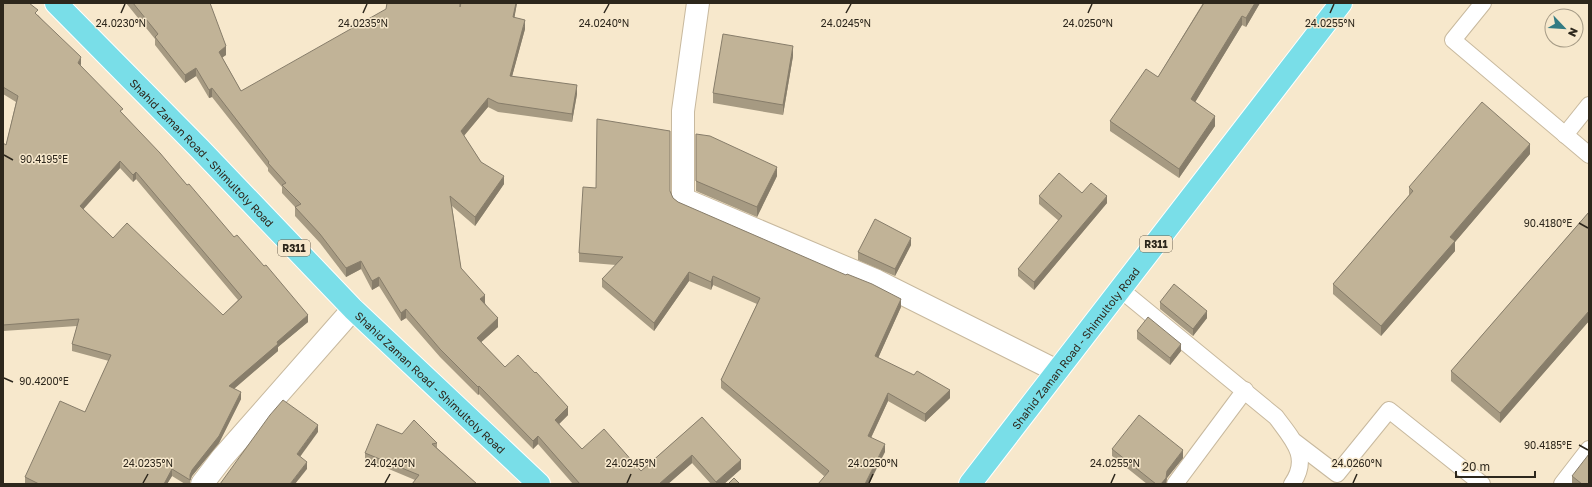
<svg xmlns="http://www.w3.org/2000/svg" width="1592" height="487" font-family="'Golos Text',sans-serif">
<style>
.lines{fill:none;stroke-linecap:round;stroke-linejoin:round}
.lane-casing{stroke:#c8b99e;stroke-width:18}
.street-casing{stroke:#c8b99e;stroke-width:24}
.primary-casing{stroke:#fff;stroke-width:24}
.lane{stroke:#fff;stroke-width:16}
.street{stroke:#fff;stroke-width:22}
.primary{stroke:#79dee8;stroke-width:22}
.wall{fill:#a69a82;fill-rule:evenodd}
.shaded-wall{fill:#877d6a}
.building{fill:#c1b397;stroke:#877d6a;fill-rule:evenodd}
.ticks{fill:none;stroke:#2d271c;stroke-width:1.5}
.labels{text-anchor:middle;dominant-baseline:central;stroke-width:3;stroke-linejoin:round;paint-order:stroke}
.shield{fill:#f7e8cc;stroke:#6a6151;stroke-width:1}
.shield-label{font-size:10px;font-weight:bold;fill:#2d271c}
.street-label{font-size:11px;fill:#2d271c;stroke:#f7e8cc}
.ticks-label{font-size:10px;text-anchor:middle;fill:#2d271c;stroke:#f7e8cc;stroke-width:3;stroke-linejoin:round;paint-order:stroke}
</style>
<rect width="100%" height="100%" fill="#f7e8cc"/>
<g class="lines">
<!-- lane casing -->
<g class="lane-casing">
<g id="lane">
<polyline points="1483,3 1453,40 1589,155"/>
<polyline points="1565,135 1589,105"/>
<path d="M1120 289 1276 417C1292 439 1311 457 1292 484"/>
<polyline points="1295,442 1337,474 1389,410 1482,484"/>
<polyline points="1175,484 1245,390"/>
<polyline points="1562,484 1589,449"/>
</g>
</g>
<!-- street casing -->
<g class="street-casing">
<g id="street">
<polyline points="698,3 683,111 683,199 877,281 1057,371"/>
<polyline points="202,484 222,458 353,309"/>
</g>
</g>
<!-- primary casing -->
<g class="primary-casing">
<g id="primary">
<path id="s1" d="M56 3 200 149 353 309 539 484"/>
<path id="s2" d="M970 484 1341 3"/>
</g>
</g>
<!-- lane -->
<use href="#lane" class="lane"/>
<!-- street -->
<use href="#street" class="street"/>
<!-- primary -->
<use href="#primary" class="primary"/>
</g>
<!-- wall -->
<g class="wall">
<path d="M3 3 38 15 81 64 80 66 187 185 308 322 278 347V351L234 389 241 399 219 443 192 476 190 481V484H185L172 476 167 484H25V477L85 412 109 361 72 351V344L77 326 3 331V143L6 145 16 102 3 94ZM120 168 133 182 136 179 238 300 223 315 113 238 83 209Z"/>
<polygon points="126,3 210,3 226,55 222,57 241,91 460,7 517,3 514,18 525,29 512,76 577,94 572,122 498,112 488,107 464,136 481,162 504,184 475,226 452,206 461,268 485,303 498,327 481,342 505,367 568,415 559,424 582,449 641,471 702,417 741,469 724,484 711,484 692,463 668,484 573,484 538,444 533,449 479,394 478,395 440,357 406,318 401,321 379,286 372,290 361,269 346,277 320,243 295,216 295,207 282,193 282,187 268,171 268,168 212,97 209,98 196,76 185,83 155,45 155,39"/>
<polygon points="1203,3 1260,3 1246,27 1242,25 1195,102 1215,126 1179,178 1110,131 1110,121 1158,77"/>
<polygon points="793,56 783,115 713,103 713,93"/>
<polygon points="696,134 777,176 757,217 696,191"/>
<polygon points="1530,154 1455,242 1455,251 1381,336 1333,294 1333,284 1409,195 1409,187"/>
<polygon points="670,191 673,198 678,202 901,307 878,358 950,398 925,422 888,401 871,438 885,452 824,476 721,388 721,380 757,304 713,285 711,290 689,281 654,331 602,287 602,279 616,265 579,262 579,253"/>
<polygon points="1082,193 1107,203 1034,290 1018,276 1018,269 1059,221 1039,204 1039,196"/>
<polygon points="1589,212 1589,321 1500,423 1451,381 1451,371"/>
<polygon points="911,245 895,276 858,260 858,252"/>
<polygon points="1160,302 1207,318 1193,336 1160,309"/>
<polygon points="1137,331 1181,351 1170,365 1137,339"/>
<polygon points="402,434 437,443 437,448 477,484 415,480 365,459 365,453"/>
<polygon points="1112,449 1183,458 1167,478 1166,484 1147,484 1112,456"/>
<polygon points="1572,476 1589,484 1572,484"/>
</g>
<!-- shaded-wall -->
<g class="shaded-wall">
<polygon points="516,3 517,3 513,26 513,17"/>
<polygon points="1255,3 1260,3 1246,27 1246,18"/>
<polygon points="1242,16 1242,25 1191,109 1191,99"/>
<polygon points="525,20 525,29 510,84 510,76"/>
<polygon points="226,46 226,55 219,60 219,52"/>
<polygon points="793,46 793,56 783,115 783,105"/>
<polygon points="81,57 81,64 78,70 78,63"/>
<polygon points="196,68 196,76 185,83 185,75"/>
<polygon points="577,85 577,94 572,122 572,114"/>
<polygon points="212,88 212,97 209,98 209,90"/>
<polygon points="488,98 488,107 461,139 461,131"/>
<polygon points="1215,116 1215,126 1179,178 1179,169"/>
<polygon points="1530,144 1530,154 1455,242 1455,251 1381,336 1381,326 1450,237"/>
<polygon points="120,161 120,168 80,213 80,206"/>
<polygon points="777,167 777,176 757,217 757,207"/>
<polygon points="136,172 136,179 133,182 133,175"/>
<polygon points="504,176 504,184 475,226 475,217"/>
<polygon points="1107,196 1107,203 1034,290 1034,282"/>
<polygon points="911,238 911,245 895,276 895,269"/>
<polygon points="361,261 361,269 346,277 346,268"/>
<polygon points="689,272 689,281 654,331 654,323"/>
<polygon points="713,276 713,285 711,290 711,282"/>
<polygon points="379,277 379,286 372,290 372,281"/>
<polygon points="485,295 485,303 480,307 480,299"/>
<polygon points="901,299 901,307 875,365 875,356"/>
<polygon points="406,309 406,318 401,321 401,313"/>
<polygon points="1207,311 1207,318 1193,336 1193,329"/>
<polygon points="1589,311 1589,321 1500,423 1500,413"/>
<polygon points="308,315 308,322 278,347 278,351 229,393 229,386 277,342"/>
<polygon points="498,318 498,327 477,346 477,338"/>
<polygon points="1181,344 1181,351 1170,365 1170,358"/>
<polygon points="479,386 479,394 478,395 478,387"/>
<polygon points="950,390 950,398 925,422 925,414"/>
<polygon points="241,392 241,399 219,443 192,476 190,481 190,475 192,470"/>
<polygon points="888,393 888,401 868,444 868,436"/>
<polygon points="568,407 568,415 555,428 555,420"/>
<polygon points="318,425 318,432 297,461 297,454"/>
<polygon points="538,436 538,444 533,449 533,441"/>
<polygon points="885,444 885,452 869,484 865,484"/>
<polygon points="1183,450 1183,458 1167,478 1166,484 1161,484 1167,471"/>
<polygon points="692,455 692,463 668,484 659,484"/>
<polygon points="741,460 741,469 724,484 716,484 716,482"/>
<polygon points="307,462 307,469 295,484 290,484"/>
<polygon points="172,469 172,476 167,484 164,484"/>
</g>
<!-- building -->
<g class="building">
<path d="M3 3H29L38 10 35 13 81 57 78 63 123 109 120 111 160 153 187 185 189 184 234 237 237 235 264 266 266 265 308 315 277 342 278 344 229 386 241 392 219 436 192 470 190 475V480L172 469 164 484H39L25 477 60 401 85 412 111 355 72 344 79 319 3 325V143L6 145 18 96 3 87ZM120 161 133 175 136 172 242 297 223 315 127 223 113 238 80 206Z"/>
<polygon points="133,3 210,3 226,46 219,52 241,91 386,9 387,3 460,3 460,7 461,3 516,3 513,17 525,20 510,76 577,85 572,114 498,103 488,98 461,131 481,162 504,176 475,217 450,196 461,268 485,295 480,299 498,318 477,338 505,367 518,355 535,373 536,372 568,407 555,420 582,449 604,429 641,471 702,417 741,460 716,482 692,455 659,484 580,484 538,436 533,441 479,386 478,387 440,349 406,309 401,313 379,277 372,281 361,261 346,268 320,234 295,207 301,204 282,185 286,183 268,163 269,162 212,88 209,90 196,68 185,75 155,37 158,34"/>
<polygon points="1204,3 1255,3 1246,18 1242,16 1191,99 1215,116 1179,169 1110,121 1146,69 1158,77"/>
<polygon points="723,34 793,46 783,105 713,93"/>
<polygon points="1482,102 1530,144 1450,237 1455,241 1381,326 1333,284 1413,191 1409,187"/>
<polygon points="597,119 670,131 670,191 673,198 678,202 846,275 847,274 872,284 901,299 875,356 914,375 917,371 950,390 925,414 888,393 868,436 885,444 865,484 818,484 829,471 721,380 760,298 713,276 711,282 689,272 654,323 602,279 623,257 579,253 583,187 596,188"/>
<polygon points="696,134 710,136 777,167 757,207 696,181"/>
<polygon points="1059,173 1082,193 1091,183 1107,196 1034,282 1018,269 1062,216 1039,196"/>
<polygon points="1589,212 1589,311 1500,413 1451,371"/>
<polygon points="875,219 911,238 895,269 858,252"/>
<polygon points="1174,284 1207,311 1193,329 1160,302"/>
<polygon points="1148,317 1181,344 1170,358 1137,331"/>
<polygon points="283,400 318,425 297,454 307,462 290,484 220,484 270,415"/>
<polygon points="1139,415 1183,450 1167,471 1166,478 1161,484 1156,484 1112,449"/>
<polygon points="414,420 437,443 432,444 477,484 412,484 419,475 365,453 377,424 402,434"/>
<polygon points="1589,454 1589,484 1582,484 1572,476"/>
<polygon points="734,478 740,484 728,484"/>
</g>
<!-- ticks -->
<path class="ticks" d="M121 13 125 4M363 13 367 4M604 13 609 4M846 13 851 4M1088 13 1092 4M1330 13 1334 4M4 155 13 160M1579 223 1588 228M4 378 13 382M1579 445 1588 450M143 483 148 474M385 483 390 474M627 483 631 474M869 483 873 474M1111 483 1115 474M1353 483 1357 474"/>
<g class="labels">
<!-- shield labels -->
<g class="shield">
<rect x="1140" y="236" width="32" height="16" rx="3"/>
<rect x="278" y="240" width="32" height="16" rx="3"/>
</g>
<g class="shield-label">
<text x="1156" y="244">R311</text>
<text x="294" y="248">R311</text>
</g>
<!-- street labels -->
<g class="street-label">
<text stroke="none"><textPath href="#s1" startOffset="209">Shahid Zaman Road - Shimultoly Road</textPath></text>
<text stroke="none"><textPath href="#s2" startOffset="172">Shahid Zaman Road - Shimultoly Road</textPath></text>
<text stroke="none"><textPath href="#s1" startOffset="533">Shahid Zaman Road - Shimultoly Road</textPath></text>
</g>
</g>
<g class="ticks-label">
<text x="363" y="27">24.0235°N</text>
<text x="604" y="27">24.0240°N</text>
<text x="846" y="27">24.0245°N</text>
<text x="1088" y="27">24.0250°N</text>
<text x="1330" y="27">24.0255°N</text>
<text x="121" y="27">24.0230°N</text>
<text x="44" y="163">90.4195°E</text>
<text x="1548" y="227">90.4180°E</text>
<text x="44" y="385">90.4200°E</text>
<text x="1548" y="449">90.4185°E</text>
<text x="148" y="467">24.0235°N</text>
<text x="390" y="467">24.0240°N</text>
<text x="631" y="467">24.0245°N</text>
<text x="873" y="467">24.0250°N</text>
<text x="1115" y="467">24.0255°N</text>
<text x="1357" y="467">24.0260°N</text>
</g>
<!-- border -->
<rect width="1592" height="487" fill="none" stroke="#2d271c" stroke-width="8"/>
<!-- north arrow -->
<g transform="translate(1564 28) rotate(115)"><circle r="19" fill="#f7e8cc" stroke="#a69b86"/>
<path d="M0-3L7 15L0 10L-7 15Z" fill="#337b83"/>
<text y="-6" font-size="11" font-weight="bold" text-anchor="middle" fill="#2d271c">N</text>
</g>
<!-- scale -->
<path d="M1456 471v6h79v-6" fill="none" stroke="#2d271c" stroke-width="2"/>
<text x="1462" y="471" font-size="12" fill="#2d271c" stroke="#f7e8cc" stroke-width="3" paint-order="stroke">20 m</text>
</svg>
